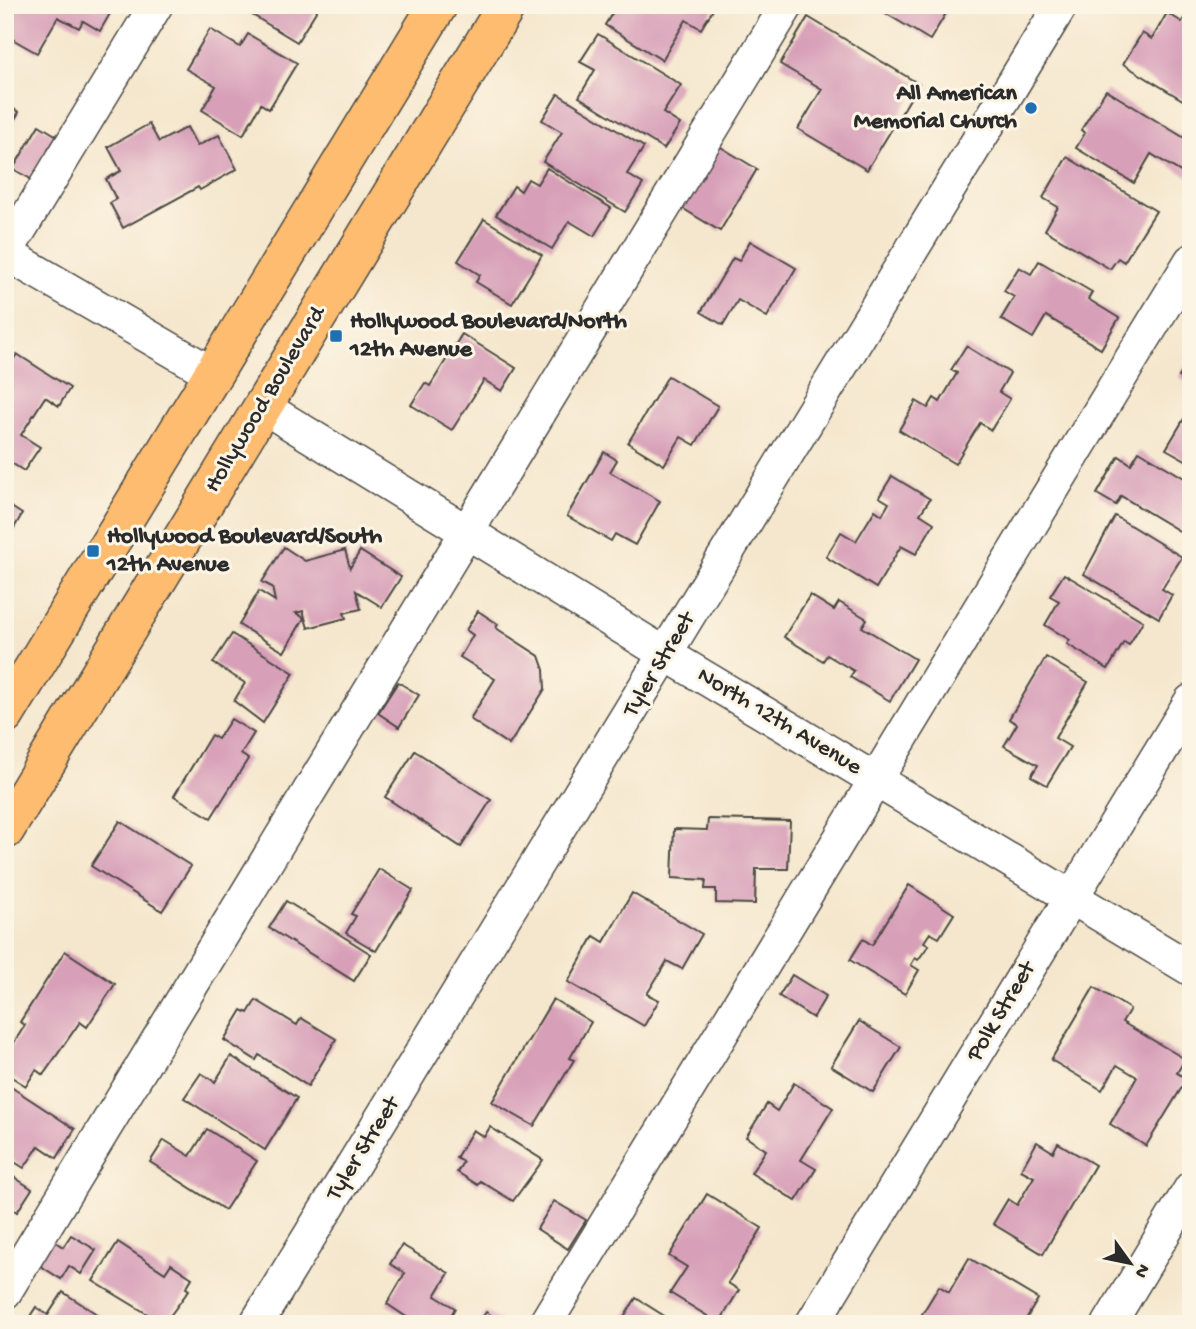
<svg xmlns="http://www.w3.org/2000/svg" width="1196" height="1329" font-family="'Gochi Hand',sans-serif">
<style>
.building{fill:#d79fb8}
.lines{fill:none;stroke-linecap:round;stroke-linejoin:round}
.minor-casing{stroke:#494743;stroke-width:36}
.major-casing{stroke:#494743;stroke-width:41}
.minor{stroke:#fff;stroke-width:33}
.major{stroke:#fdbc70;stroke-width:38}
.poi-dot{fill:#1f6fb2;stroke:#fcf5e5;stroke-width:2.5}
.labels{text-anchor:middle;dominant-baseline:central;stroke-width:6;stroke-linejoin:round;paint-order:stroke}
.poi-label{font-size:24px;font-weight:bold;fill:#2b2b2b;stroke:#fcf5e5;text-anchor:start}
.street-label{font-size:24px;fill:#2b2b2b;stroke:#fcf5e5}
</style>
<rect width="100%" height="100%" fill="#fcf5e5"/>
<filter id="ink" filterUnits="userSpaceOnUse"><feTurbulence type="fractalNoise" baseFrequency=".0143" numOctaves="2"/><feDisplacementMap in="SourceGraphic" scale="14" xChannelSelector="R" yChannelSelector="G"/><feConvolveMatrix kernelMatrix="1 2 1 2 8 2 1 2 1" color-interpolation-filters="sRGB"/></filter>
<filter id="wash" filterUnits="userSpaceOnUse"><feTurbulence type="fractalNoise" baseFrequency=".00686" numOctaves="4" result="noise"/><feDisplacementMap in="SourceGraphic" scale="28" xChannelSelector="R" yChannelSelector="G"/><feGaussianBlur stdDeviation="1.57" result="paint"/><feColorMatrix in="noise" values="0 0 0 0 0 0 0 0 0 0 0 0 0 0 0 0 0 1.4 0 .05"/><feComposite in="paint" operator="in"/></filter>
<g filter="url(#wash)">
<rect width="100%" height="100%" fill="#f5e7cd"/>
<g id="blocks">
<!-- building -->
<g class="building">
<polygon points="8,5 115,5 100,31 83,21 79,28 58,17 37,53 5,35 5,11"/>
<polygon points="236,5 320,5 297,42"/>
<polygon points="617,5 716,5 701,29 686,20 662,60 605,25"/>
<polygon points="872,5 951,5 930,40"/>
<polygon points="1176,5 1191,5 1191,105 1123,64 1142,33 1152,39 1167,13 1182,22 1188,12"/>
<polygon points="808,17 919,84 867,170 798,129 822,89 780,64"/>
<polygon points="210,29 240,47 248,34 297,63 269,109 261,104 243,135 202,110 216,86 186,69"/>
<polygon points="598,34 681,85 663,113 680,124 664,149 579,97 595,70 580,62"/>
<polygon points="1106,90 1191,142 1189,177 1151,154 1134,183 1076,148 1085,133 1081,130"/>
<polygon points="558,94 644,147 627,174 643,184 625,212 543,162 562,132 542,120"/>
<polygon points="5,104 19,112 5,136"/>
<polygon points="149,124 159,142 187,127 197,146 219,135 237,169 200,190 198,187 123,228 110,203 116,199 106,179 121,171 108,147"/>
<polygon points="39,125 57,136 48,150 54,154 38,183 13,169"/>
<polygon points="719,146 757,169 720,231 682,208"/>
<polygon points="1067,157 1156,211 1124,262 1118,258 1110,269 1045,230 1058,207 1043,198"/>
<polygon points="547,168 611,208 594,236 569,221 552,249 496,215 514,186 521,191 528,179 537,184"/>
<polygon points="484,219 542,255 512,304 476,282 480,275 458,261"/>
<polygon points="750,241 796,268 767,317 738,300 723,325 701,312 733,258 739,261"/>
<polygon points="1039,261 1092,292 1088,299 1119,318 1101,349 1046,316 1033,338 1001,319 1014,297 1004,291 1019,267 1031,274"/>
<polygon points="462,334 516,368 502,391 484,380 452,430 411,405 425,383 430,386"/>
<polygon points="966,346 1010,373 999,392 1010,399 991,430 980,423 955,464 899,430 916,401 928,408 934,398 940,402 957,373 951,370"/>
<polygon points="17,354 70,388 59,406 45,397 21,435 40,447 24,471 5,459 5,372"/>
<polygon points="1191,358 1191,384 1179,377"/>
<polygon points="668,376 718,406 695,445 681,437 664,465 628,443"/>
<polygon points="1191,407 1191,463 1166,449"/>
<polygon points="1139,451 1191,482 1191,538 1121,496 1116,505 1097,494 1119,456 1131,464"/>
<polygon points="604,452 617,460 610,472 660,501 635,545 615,534 611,541 567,516"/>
<polygon points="892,476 930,499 920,514 934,523 916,554 901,546 876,588 826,557 841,532 856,541 875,510 882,515 889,503 879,497"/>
<polygon points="5,503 22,514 5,544"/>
<polygon points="1115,516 1182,557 1162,589 1172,595 1159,618 1084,574"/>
<polygon points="284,547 305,561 345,550 350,568 360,551 401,577 382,607 356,591 361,609 344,613 346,618 308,628 303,611 296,613 304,618 284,652 239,625 259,591 275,601 272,587 262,582"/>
<polygon points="1064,574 1143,621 1129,645 1124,642 1108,669 1067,644 1070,640 1045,625 1059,601 1050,596"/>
<polygon points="810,595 834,610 839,602 867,619 862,627 915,659 890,701 850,677 854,671 827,655 823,661 784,637"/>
<polygon points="478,611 498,624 496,628 539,656 544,670 545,689 509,745 470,719 495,679 460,657 473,635 466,630"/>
<polygon points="232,634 294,673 263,723 234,701 245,683 213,663"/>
<polygon points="1046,657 1088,682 1055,738 1070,747 1047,785 1031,776 1038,765 1004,746 1017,724 1009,719"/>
<polygon points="398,682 419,695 399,727 378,713"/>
<polygon points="231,719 254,733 241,754 248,759 211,818 174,796 211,735 218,739"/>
<polygon points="415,751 491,800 461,847 385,797"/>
<polygon points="708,819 790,821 788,869 756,869 755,904 716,903 716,889 705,889 706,880 672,878 674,829 707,830"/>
<polygon points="120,821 191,866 162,911 91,866"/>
<polygon points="379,869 413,890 376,951 346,933 356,916 351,914"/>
<polygon points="909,885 954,914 939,938 930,933 924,942 929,945 918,960 915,958 911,965 919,970 905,994 850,960 863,939 872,945"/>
<polygon points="632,893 702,934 682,969 667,961 647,994 659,1000 644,1026 568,982 594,936 604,942"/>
<polygon points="286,901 371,954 354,981 269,928"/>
<polygon points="65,951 115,984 87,1027 80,1022 43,1075 36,1070 26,1086 5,1073 5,1057 25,1025 20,1022"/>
<polygon points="792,975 826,996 813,1018 779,996"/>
<polygon points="1094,987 1130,1009 1122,1022 1185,1059 1177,1073 1187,1079 1146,1146 1110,1124 1137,1077 1117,1065 1102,1090 1051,1060"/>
<polygon points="553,999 591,1022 570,1058 574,1060 534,1126 492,1102"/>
<polygon points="256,1000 297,1025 301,1018 336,1039 308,1086 259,1055 256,1060 224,1040 242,1010 248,1013"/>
<polygon points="859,1021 901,1047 873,1092 831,1066"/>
<polygon points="231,1056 297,1098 265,1150 184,1098 201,1073 215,1082"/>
<polygon points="5,1083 75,1129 57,1158 39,1146 24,1168 5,1156"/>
<polygon points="794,1083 833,1108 801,1160 816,1169 796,1201 751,1173 766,1150 746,1137 767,1104 777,1111"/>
<polygon points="490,1127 543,1160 513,1201 480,1181 478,1185 457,1172 463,1162 456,1158 473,1130 484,1137"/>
<polygon points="207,1129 257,1161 225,1210 150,1162 164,1140 190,1156"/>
<polygon points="1037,1142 1053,1152 1058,1143 1095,1165 1043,1254 993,1224 1008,1199 1017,1205 1034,1177 1021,1170"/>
<polygon points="5,1171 32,1189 17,1212 5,1204"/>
<polygon points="707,1194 762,1228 728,1283 739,1290 719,1323 670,1293 687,1267 669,1256"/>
<polygon points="554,1201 586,1220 568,1249 537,1229"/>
<polygon points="71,1235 96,1250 81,1274 69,1266 61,1279 36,1263 51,1239 63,1247"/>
<polygon points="118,1242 165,1273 171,1264 192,1278 186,1288 189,1290 164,1324 93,1281"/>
<polygon points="402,1245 449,1273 435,1296 455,1308 446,1324 417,1324 387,1304 405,1273 390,1264"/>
<polygon points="969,1258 1038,1299 1023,1324 916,1324 939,1286 949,1292"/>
<polygon points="63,1292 112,1324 25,1324 36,1307 48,1315"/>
<polygon points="636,1298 677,1324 620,1324"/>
<polygon points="486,1312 505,1324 478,1324"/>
</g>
</g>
</g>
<g filter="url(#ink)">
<use href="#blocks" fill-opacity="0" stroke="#494743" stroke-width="2"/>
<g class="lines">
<!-- minor casing -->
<g class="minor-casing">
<g id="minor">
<polyline points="5,253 213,374"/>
<polyline points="5,254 156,5"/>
<polyline points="262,406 667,655 1191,969"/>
<polyline points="5,1292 787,5"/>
<polyline points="256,1324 1061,5"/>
<polyline points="545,1324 1191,261"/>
<polyline points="812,1324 1191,701"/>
<polyline points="1109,1324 1191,1188"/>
</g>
</g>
<!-- major casing -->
<g class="major-casing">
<g id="major">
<polyline points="5,715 438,5"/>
<polyline points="5,830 507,5"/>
</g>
</g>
<!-- minor -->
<use href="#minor" class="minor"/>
<!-- major -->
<use href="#major" class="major"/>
</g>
</g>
<!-- markers -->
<g class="poi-dot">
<circle cx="1031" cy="108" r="7"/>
<rect x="329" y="329" width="14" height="14" rx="3.5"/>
<rect x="86" y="544" width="14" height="14" rx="3.5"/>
</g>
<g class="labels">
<!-- poi labels -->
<g class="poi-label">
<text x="1017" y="94" text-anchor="end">All American<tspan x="1017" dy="28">Memorial Church</tspan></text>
<text x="350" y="322">Hollywood Boulevard/North<tspan x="350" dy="28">12th Avenue</tspan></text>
<text x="107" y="537">Hollywood Boulevard/South<tspan x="107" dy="28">12th Avenue</tspan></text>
</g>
<!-- street labels -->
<g class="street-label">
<text transform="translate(266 400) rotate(-59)">Hollywood Boulevard</text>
<text transform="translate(660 665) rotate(-59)">Tyler Street</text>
<text transform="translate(779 722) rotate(31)">North 12th Avenue</text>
<text transform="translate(1002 1012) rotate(-59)">Polk Street</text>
<text transform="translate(364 1149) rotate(-58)">Tyler Street</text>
</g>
</g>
<!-- margin -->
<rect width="1196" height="1329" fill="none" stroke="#fcf5e5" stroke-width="28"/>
<!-- north arrow -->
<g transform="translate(1130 1263) rotate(123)" stroke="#fcf5e5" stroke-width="5" paint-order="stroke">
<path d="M0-5L12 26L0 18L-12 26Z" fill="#2b2b2b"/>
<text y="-10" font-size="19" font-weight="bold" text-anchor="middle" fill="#2b2b2b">N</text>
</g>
</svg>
